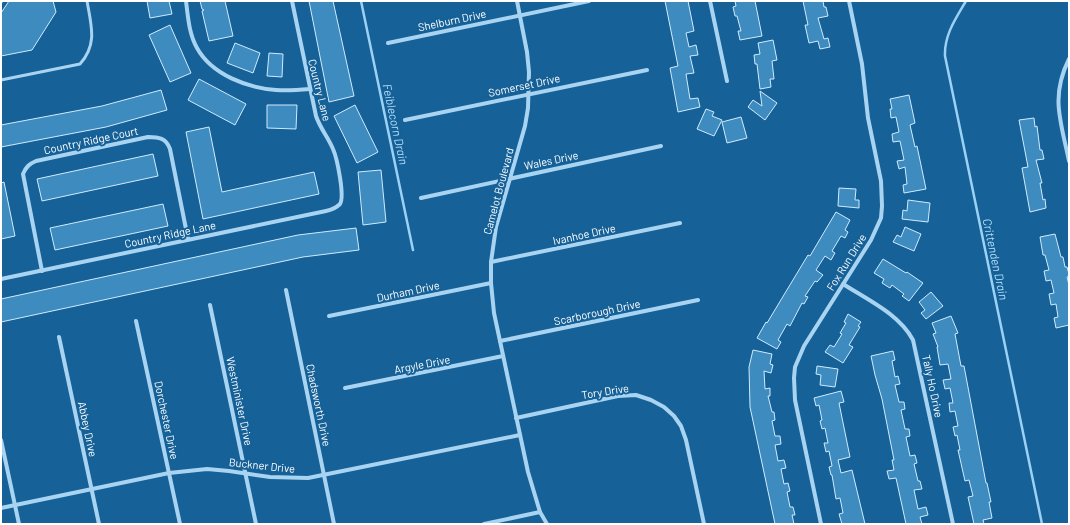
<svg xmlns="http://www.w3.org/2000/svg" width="1070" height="525" font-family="Barlow,sans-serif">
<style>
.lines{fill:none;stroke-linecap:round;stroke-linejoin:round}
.stream{stroke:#9bd1f5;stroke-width:2.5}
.building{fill:#3e8bc0;stroke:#d0ebfc}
.service{stroke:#a8d4f2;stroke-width:3}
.minor{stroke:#a8d4f2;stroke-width:4}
.labels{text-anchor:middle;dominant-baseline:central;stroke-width:4;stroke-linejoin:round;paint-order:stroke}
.street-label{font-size:11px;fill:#fff;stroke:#156198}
.water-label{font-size:12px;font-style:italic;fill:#b5def9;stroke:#156198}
</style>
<rect width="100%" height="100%" fill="#156198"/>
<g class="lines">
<!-- stream -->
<g class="stream">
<polyline points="361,1 413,250"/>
<path d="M966 1C956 18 944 35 945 56L1042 524"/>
</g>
</g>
<!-- building -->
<g class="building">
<polygon points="9,1 53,1 56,12 32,50 1,56 1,13"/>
<polygon points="147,1 169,1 172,14 150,18"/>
<polygon points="200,1 225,1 233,36 209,41 202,11 204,10 202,9"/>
<polygon points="309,1 333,1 354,96 329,102"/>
<polygon points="665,1 688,1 694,31 686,33 689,47 696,45 698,55 690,56 694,73 686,74 690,99 698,98 700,107 678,112 670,68 678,66"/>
<polygon points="735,1 755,1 762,36 740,40 738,31 741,31 737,16 735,16 733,7 736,6"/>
<polygon points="803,1 823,1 824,7 826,7 828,16 818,18 824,39 828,38 830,47 820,49 818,41 809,43 805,25 808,25"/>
<polygon points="170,25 191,73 170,82 149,35"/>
<polygon points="773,40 777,60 772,61 774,79 770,79 771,87 760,89 757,64 755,64 754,55 760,54 758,43"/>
<polygon points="235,43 260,53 253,73 227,63"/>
<polygon points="269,53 283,54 282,77 267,76"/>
<polygon points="199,79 246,104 235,125 188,100"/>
<polygon points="161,90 167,110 106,127 1,147 1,125 102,106"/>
<polygon points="760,91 777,103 765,120 748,107 753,100 762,106"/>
<polygon points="909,95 915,123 910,125 915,147 917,146 926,189 904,193 903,185 907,184 905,167 899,169 897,161 904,160 900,141 893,142 892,134 899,132 896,117 891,118 890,109 892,109 890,99"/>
<polygon points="267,105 297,105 296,129 267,128"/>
<polygon points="355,105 378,152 357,163 334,116"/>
<polygon points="706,109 714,112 712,116 722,120 714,136 697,129"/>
<polygon points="741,117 747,138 727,143 722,122"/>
<polygon points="1034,118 1035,127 1037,126 1040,150 1042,150 1044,159 1036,160 1042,183 1040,183 1043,200 1045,199 1046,208 1030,212 1022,168 1028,167 1019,120"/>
<polygon points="209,127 222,192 314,172 319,194 203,219 186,132"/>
<polygon points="153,154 158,176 42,201 37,179"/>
<polygon points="381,170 386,222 363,225 358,172"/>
<polygon points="4,182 15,236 1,239 1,183"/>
<polygon points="839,188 856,189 855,200 859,200 859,208 838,206"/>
<polygon points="908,200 930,203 928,222 902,219 903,210 907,211"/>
<polygon points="163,204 168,226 55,250 50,228"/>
<polygon points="836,212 850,220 845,230 848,232 845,238 841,236 832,251 835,253 831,260 825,256 816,270 823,275 817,282 815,281 805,296 808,297 804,304 802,303 790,326 787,324 778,340 781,342 777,349 757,338 766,322 767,323 808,255 810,256"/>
<polygon points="905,227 921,234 914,251 893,242 897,235 901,237"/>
<polygon points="356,228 359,250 303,257 1,322 1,299 298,235"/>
<polygon points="1055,234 1061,257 1063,257 1065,267 1067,267 1069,274 1069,276 1067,277 1069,285 1069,325 1056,328 1054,318 1058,317 1056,304 1051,305 1049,294 1054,293 1051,280 1046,281 1044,271 1049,270 1045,255 1043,255 1040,237"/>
<polygon points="883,259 906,273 907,272 923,283 909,301 902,296 904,294 892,285 890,288 882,283 884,279 874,273"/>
<polygon points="931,292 943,306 926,319 921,313 925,310 919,302"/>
<polygon points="848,314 861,322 858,326 860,327 849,345 853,347 843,363 825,352 830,345 834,347 842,334 840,333 846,323 844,322"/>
<polygon points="951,316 958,333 955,334 961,366 964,366 986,483 987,483 991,502 989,502 992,518 983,520 984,524 974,524 968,497 973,496 969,480 965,481 958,450 960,450 957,435 955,436 953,427 958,426 955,411 950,412 949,403 953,403 950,388 945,389 943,380 951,379 948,364 940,365 937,347 938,347 933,334 936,333 932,323"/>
<polygon points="753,350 772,354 770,364 773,365 771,373 764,371 765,389 770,388 770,396 768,396 772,412 774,412 775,420 772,421 775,436 780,436 781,444 775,445 778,461 784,460 786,468 781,469 784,484 788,483 790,491 787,492 790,507 793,507 795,515 792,515 794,524 775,524 750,407 749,367"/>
<polygon points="893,351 895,360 892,361 895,377 898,376 900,384 895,385 899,402 904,402 905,409 901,410 905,429 909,429 910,436 906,437 910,456 915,455 917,463 914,464 918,481 920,481 922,489 914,490 918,509 926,507 928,515 920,517 922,524 906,524 896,478 889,479 887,471 894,470 892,460 894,460 882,399 875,375 871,356"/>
<polygon points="817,366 838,369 835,387 820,385 821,375 816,374"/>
<polygon points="841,391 844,402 839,403 850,457 838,460 841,473 852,470 865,524 842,524 839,514 843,513 840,498 836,499 832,475 831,475 829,467 832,466 829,451 826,452 824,443 828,443 825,428 822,429 820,421 822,420 819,405 816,406 814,398"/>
</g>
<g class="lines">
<!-- service -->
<g class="service">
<polyline points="1,2 2,1"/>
<path d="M1 80 80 64C98 44 91 25 87 1"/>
</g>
<!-- minor -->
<g class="minor">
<path d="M186 1C188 17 189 34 197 48 212 75 248 88 276 90 287 91 299 90 310 89"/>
<polyline points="517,1 527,52 529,72 528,108 525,126 496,227 491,262 491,283 494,313 528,472 540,512 547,524"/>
<polyline points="710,1 727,81"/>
<polyline points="388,43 589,1"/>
<path d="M1069 59C1050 97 1061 122 1069 161"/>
<polyline points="405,120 647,70"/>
<polyline points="421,198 661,146"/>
<polyline points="491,262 680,223"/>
<path d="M42 271 23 174C26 167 29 164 36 161L148 137C159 137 166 138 170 149L188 239"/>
<path d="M1 279 326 211C331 210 336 208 340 204 345 196 337 158 333 149 328 137 320 128 316 116L292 1"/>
<path d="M843 284C868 300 899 314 913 340L953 524"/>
<polyline points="286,290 334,524"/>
<polyline points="210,305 256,524"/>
<polyline points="329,316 491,283"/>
<polyline points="136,321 180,524"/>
<polyline points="59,337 99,524"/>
<polyline points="500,341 698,300"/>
<polyline points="345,388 503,356"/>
<polyline points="516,418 618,396 636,395 651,400 664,407 674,416 681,426 686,440 704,524"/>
<polyline points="1,440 19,524"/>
<polyline points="1,508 169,473 207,469 229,471 270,477 308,478 520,435"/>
<polyline points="484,524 540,512"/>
<polyline points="821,524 795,400 794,378 795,367 804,346 871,240 881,218 882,206 881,181 868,118 862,64 849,1"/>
</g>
</g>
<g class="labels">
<!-- street labels -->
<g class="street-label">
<text transform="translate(452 20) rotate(-12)">Shelburn Drive</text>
<text transform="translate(524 85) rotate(-12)">Somerset Drive</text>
<text transform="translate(320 90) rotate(76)">Country Lane</text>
<text transform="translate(91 140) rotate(-12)">Country Ridge Court</text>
<text transform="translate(551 160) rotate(-12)">Wales Drive</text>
<text transform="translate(498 191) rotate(-75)">Camelot Boulevard</text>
<text transform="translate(170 234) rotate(-12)">Country Ridge Lane</text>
<text transform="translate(584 234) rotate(-12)">Ivanhoe Drive</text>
<text transform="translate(846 262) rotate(-58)">Fox Run Drive</text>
<text transform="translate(408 291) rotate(-12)">Durham Drive</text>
<text transform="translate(597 312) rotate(-12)">Scarborough Drive</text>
<text transform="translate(422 364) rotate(-11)">Argyle Drive</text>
<text transform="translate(933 386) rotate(78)">Tally Ho Drive</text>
<text transform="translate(605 391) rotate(-9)">Tory Drive</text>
<text transform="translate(240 401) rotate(78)">Westminister Drive</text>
<text transform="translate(319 405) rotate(78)">Chadsworth Drive</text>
<text transform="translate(167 420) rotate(78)">Dorchester Drive</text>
<text transform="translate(88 429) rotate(78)">Abbey Drive</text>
<text transform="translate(262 465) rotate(6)">Buckner Drive</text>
</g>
<!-- water labels -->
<g class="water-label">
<text transform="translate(396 124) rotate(78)">Feiblecorn Drain</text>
<text transform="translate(996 259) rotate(78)">Crittenden Drain</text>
</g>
</g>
<!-- border -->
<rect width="1070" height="525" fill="none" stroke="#ffffff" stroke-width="4"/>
</svg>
